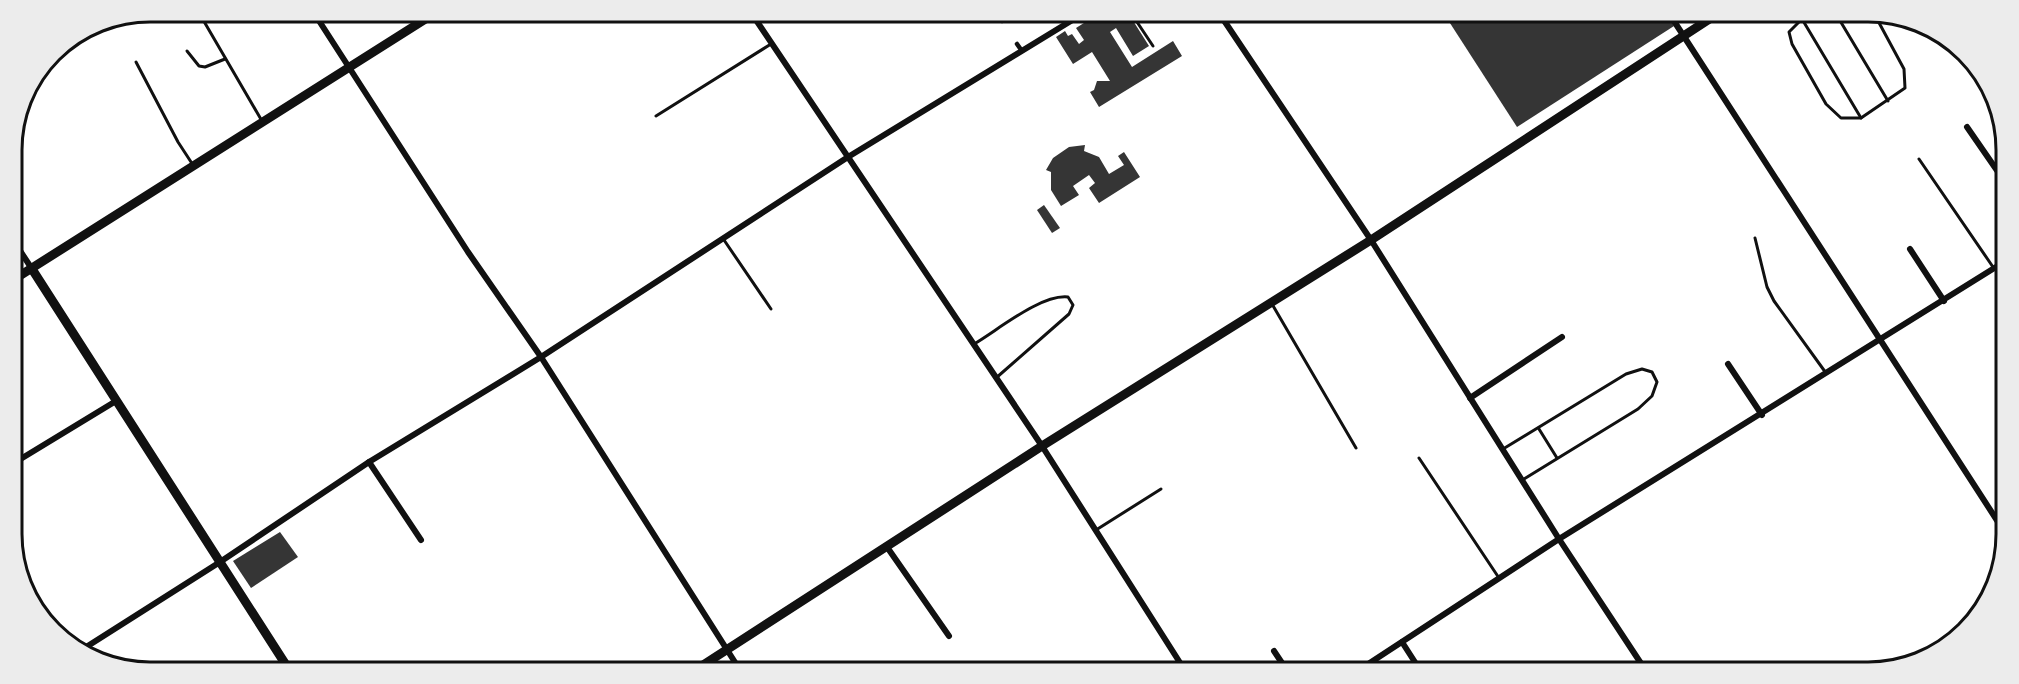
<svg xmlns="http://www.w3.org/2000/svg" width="2019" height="684" font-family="Lato,sans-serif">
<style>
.building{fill:#353535}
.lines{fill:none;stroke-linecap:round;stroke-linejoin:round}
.service{stroke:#111;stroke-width:3}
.pedestrian{stroke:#111;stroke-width:4.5}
.minor{stroke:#111;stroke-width:6}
.secondary{stroke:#111;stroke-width:9}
.rim{fill:none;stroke:#111;stroke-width:3}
</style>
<rect width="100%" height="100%" fill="#fff"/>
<!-- building -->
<g class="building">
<polygon points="1095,16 1130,16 1149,46 1133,56 1116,28 1110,32 1132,67 1173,41 1182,56 1099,107 1090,92 1094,90 1097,81 1110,81 1092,52 1073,64 1056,37 1065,31 1068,36 1072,34 1079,44 1084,40 1076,28"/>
<polygon points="1453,17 1669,18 1674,26 1517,127 1448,20"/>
<polygon points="1085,145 1084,151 1099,157 1109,174 1124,165 1118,156 1124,152 1140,177 1099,203 1089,188 1095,183 1089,175 1073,186 1079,195 1061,206 1051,190 1051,172 1046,170 1053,158 1069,147"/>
<polygon points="1044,205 1060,228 1052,233 1037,210"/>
<polygon points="280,532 298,557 251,588 233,561"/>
</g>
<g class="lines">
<!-- service -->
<g class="service">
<polyline points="1133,16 1153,46"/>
<polyline points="202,18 262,121"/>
<polyline points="1802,19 1789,32 1792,44 1826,104 1841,118 1861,118 1905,88 1904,69 1877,19"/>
<polyline points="1802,19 1861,118"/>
<polyline points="1839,19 1888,101"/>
<polyline points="187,51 199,66 205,67 225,59"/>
<polyline points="136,62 178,142 193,165"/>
<polyline points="656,116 771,44"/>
<polyline points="1919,159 1993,267"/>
<polyline points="1755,238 1767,287 1774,301 1826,373"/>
<polyline points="724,240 771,309"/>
<polyline points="1272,304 1356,448"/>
<path d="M974 344C998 330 1041 294 1068 297L1073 305 1069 314 996 378"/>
<polyline points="1539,429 1557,458"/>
<polyline points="1503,449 1626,374 1642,369 1652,372 1657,382 1652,396 1638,409 1524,479"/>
<polyline points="1419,458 1499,578"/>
<polyline points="1096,530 1161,489"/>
</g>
<!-- pedestrian -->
<g class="pedestrian">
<polyline points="998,15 1002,21"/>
<polyline points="1017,44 1022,51"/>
</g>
<!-- minor -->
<g class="minor">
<polyline points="314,13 468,252 541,357 738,667"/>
<polyline points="752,14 1042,446 1184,669"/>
<polyline points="1221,16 1371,240 1559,539 1646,671"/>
<polyline points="1672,18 2000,525"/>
<polyline points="1967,127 2005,182"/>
<polyline points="13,240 32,269"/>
<polyline points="1910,249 1944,301"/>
<polyline points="1728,364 1762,415"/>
<polyline points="1470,398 1562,337"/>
<polyline points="369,462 421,540"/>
<polyline points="14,463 116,401"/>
<polyline points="887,547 949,636"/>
<polyline points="1402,642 1420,670"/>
<polyline points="83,649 220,562 369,462 541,357 848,157 1079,16"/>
<polyline points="1274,651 1286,669"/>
<polyline points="1359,670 1559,539 2004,262"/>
</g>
<!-- secondary -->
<g class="secondary">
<polyline points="32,269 286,665"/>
<polyline points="13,280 435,13"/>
<polyline points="700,667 1042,446 1371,240 1711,18"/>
</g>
</g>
<!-- crop -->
<path d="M0 0H2019V684H0ZM150 22H1868A128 128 0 0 1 1996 150V534A128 128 0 0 1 1868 662H150A128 128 0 0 1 22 534V150A128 128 0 0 1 150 22Z" fill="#ececec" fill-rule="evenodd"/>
<path class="rim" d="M150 22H1868A128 128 0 0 1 1996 150V534A128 128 0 0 1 1868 662H150A128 128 0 0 1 22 534V150A128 128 0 0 1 150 22Z"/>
</svg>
